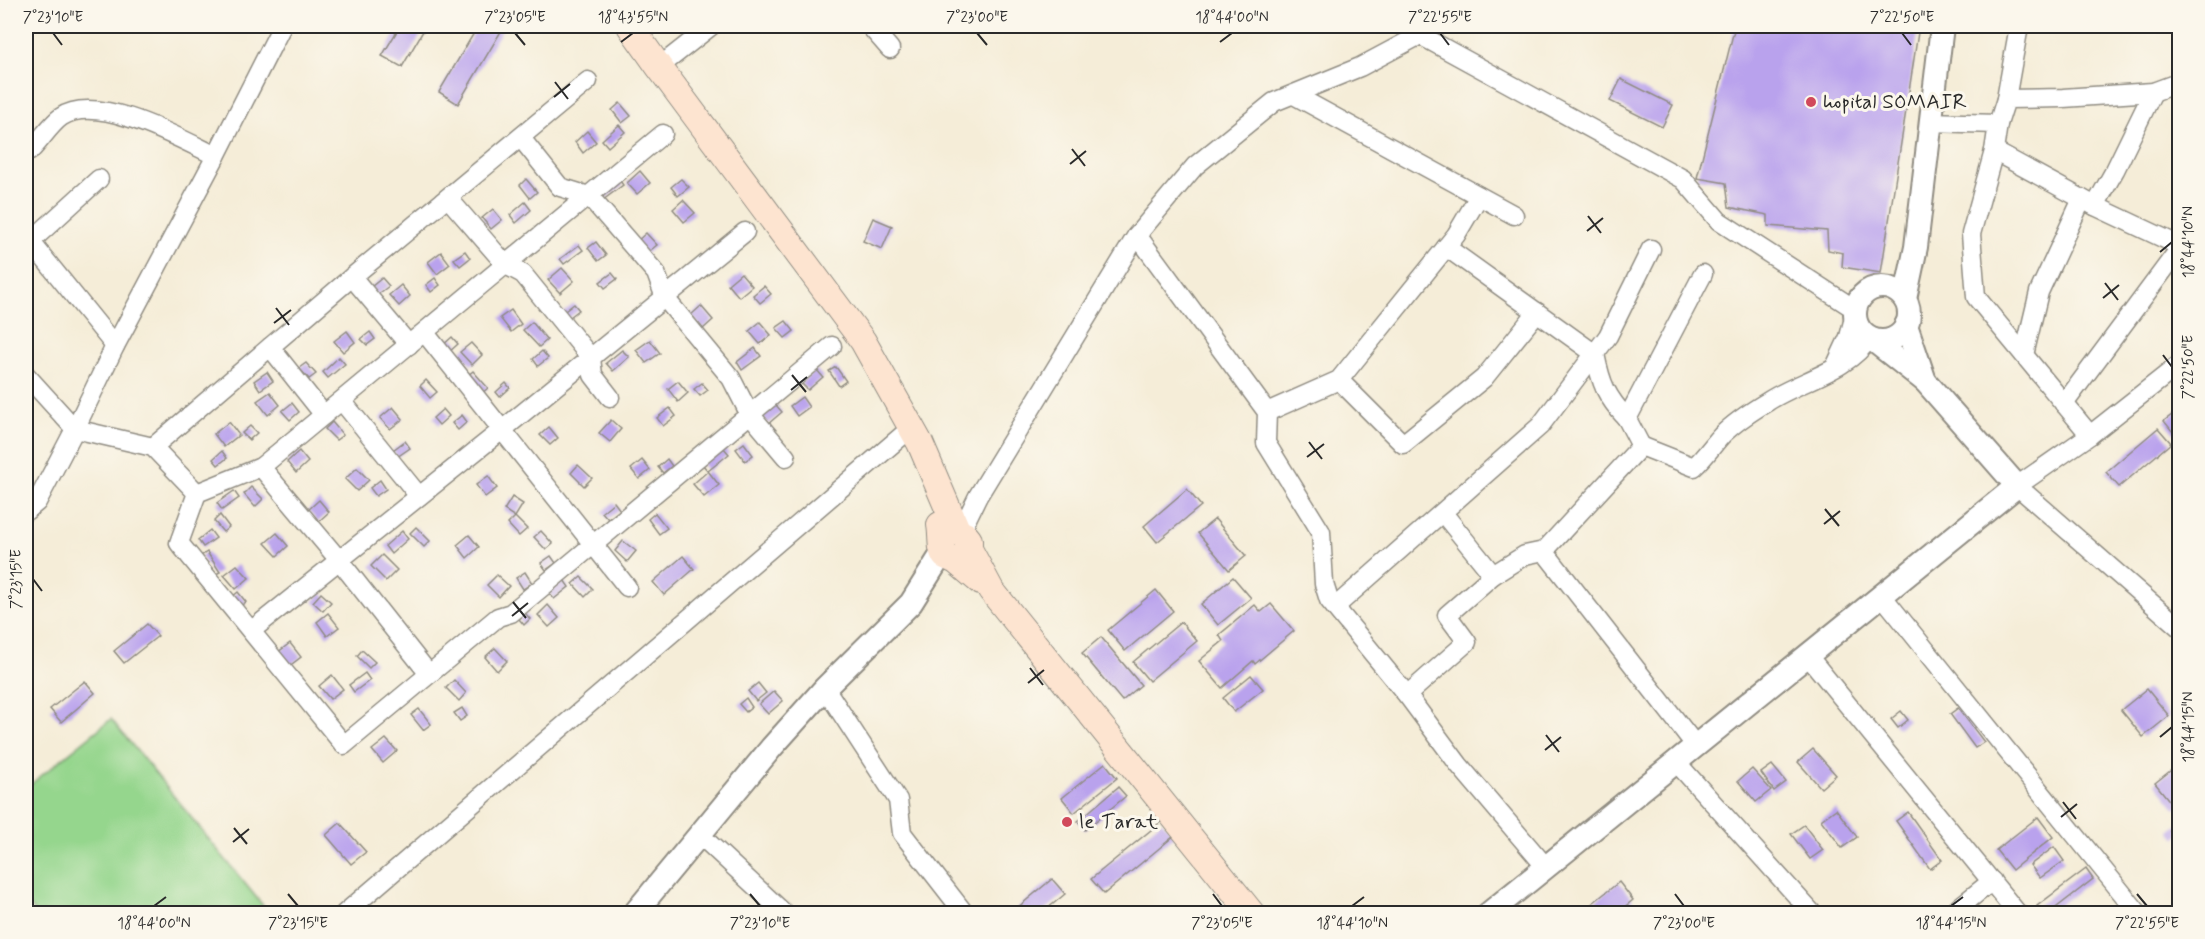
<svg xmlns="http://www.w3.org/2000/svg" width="2205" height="939" font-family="Mynerve,sans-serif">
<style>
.green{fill:#95d68d;stroke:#60805c;stroke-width:1.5}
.building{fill:#b9a2ed}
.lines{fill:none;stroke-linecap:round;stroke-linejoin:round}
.minor-casing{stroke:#908c82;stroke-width:21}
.tertiary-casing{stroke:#908c82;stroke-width:26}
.secondary-casing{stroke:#908c82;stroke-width:28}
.minor{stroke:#fff;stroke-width:18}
.tertiary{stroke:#fff;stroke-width:22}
.secondary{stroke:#fde4d0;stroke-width:26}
.ticks{fill:none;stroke:#2b2b2b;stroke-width:2}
.poi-dot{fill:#d1495b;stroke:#fbf7ec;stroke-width:2}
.labels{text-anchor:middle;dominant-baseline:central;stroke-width:6;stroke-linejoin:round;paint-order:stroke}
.poi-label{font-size:21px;fill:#2b2b2b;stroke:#fbf7ec;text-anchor:start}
.neatline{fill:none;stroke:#2b2b2b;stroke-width:2}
.ticks-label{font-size:15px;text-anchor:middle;fill:#2b2b2b}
</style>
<rect width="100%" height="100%" fill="#fbf7ec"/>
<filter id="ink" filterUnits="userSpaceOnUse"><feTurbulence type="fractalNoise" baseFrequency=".0167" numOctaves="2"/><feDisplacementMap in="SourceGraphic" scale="12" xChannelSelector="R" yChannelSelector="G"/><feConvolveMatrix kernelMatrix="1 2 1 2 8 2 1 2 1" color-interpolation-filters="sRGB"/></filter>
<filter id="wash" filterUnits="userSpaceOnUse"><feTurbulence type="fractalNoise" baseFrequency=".008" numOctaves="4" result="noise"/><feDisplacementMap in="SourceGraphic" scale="24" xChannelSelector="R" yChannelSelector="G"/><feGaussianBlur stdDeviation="1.35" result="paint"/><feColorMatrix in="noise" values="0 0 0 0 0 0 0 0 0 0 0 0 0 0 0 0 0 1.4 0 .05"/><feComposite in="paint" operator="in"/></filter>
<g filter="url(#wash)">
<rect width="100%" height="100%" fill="#f5edd8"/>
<!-- green -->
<polygon class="green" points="111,719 269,913 36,913 26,901 26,788"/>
<g id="blocks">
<!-- building -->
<g class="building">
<polygon points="400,26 426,26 402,67 382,56"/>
<polygon points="478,26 500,26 503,28 458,104 439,92"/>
<polygon points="1735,26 1919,26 1881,273 1842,267 1843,253 1828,250 1827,231 1768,226 1768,215 1729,207 1726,183 1697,178"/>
<polygon points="1621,79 1673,105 1662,127 1610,101"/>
<polygon points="620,103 631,116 622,123 612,110"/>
<polygon points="619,125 625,132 608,147 602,140"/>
<polygon points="587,131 596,142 583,153 575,142"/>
<polygon points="640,171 650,183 637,194 627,183"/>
<polygon points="618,178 623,185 603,200 598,193"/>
<polygon points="526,179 537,192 530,198 520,185"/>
<polygon points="681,179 689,187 678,196 671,187"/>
<polygon points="683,200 695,213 684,222 673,209"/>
<polygon points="525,202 531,210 516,223 510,215"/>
<polygon points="493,209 502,220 491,229 482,218"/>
<polygon points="873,218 892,226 882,249 863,241"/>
<polygon points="646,233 657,245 646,254 636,242"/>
<polygon points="596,242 606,255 598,261 588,248"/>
<polygon points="579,245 583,250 564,264 560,259"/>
<polygon points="465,251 470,258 460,266 454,259"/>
<polygon points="441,252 450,264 437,274 428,262"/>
<polygon points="562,268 574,281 560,293 548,280"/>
<polygon points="612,273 617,279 605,288 600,282"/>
<polygon points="741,273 752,286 739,297 728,284"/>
<polygon points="382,278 389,286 377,295 371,287"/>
<polygon points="435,278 440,285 431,292 426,285"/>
<polygon points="401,285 410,296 399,306 389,295"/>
<polygon points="764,286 771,294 760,303 753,295"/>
<polygon points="574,304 579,310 566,320 561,314"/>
<polygon points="701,306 713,320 703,329 691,315"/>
<polygon points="511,310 521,324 511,332 500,318"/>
<polygon points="786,321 794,331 785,338 776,328"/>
<polygon points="532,322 547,340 539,347 523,330"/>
<polygon points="760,322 771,335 760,344 749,331"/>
<polygon points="347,331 355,342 343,352 334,341"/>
<polygon points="370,332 375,339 367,345 361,339"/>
<polygon points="452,337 458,344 448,353 442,346"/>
<polygon points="650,340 660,353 646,363 636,350"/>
<polygon points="471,343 482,355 472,365 460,352"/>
<polygon points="755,348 761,356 742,370 737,362"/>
<polygon points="622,350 629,357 613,371 606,363"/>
<polygon points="542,351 548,358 538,366 533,359"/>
<polygon points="339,357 345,364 328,378 323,372"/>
<polygon points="306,363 316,374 309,379 299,368"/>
<polygon points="836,367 846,381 839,386 829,371"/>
<polygon points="816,369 823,377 808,390 801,383"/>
<polygon points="473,371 488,388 481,394 466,377"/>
<polygon points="267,372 273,381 260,390 254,381"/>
<polygon points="426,380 437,392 430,398 420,386"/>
<polygon points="678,381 688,393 678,402 668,389"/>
<polygon points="506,383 510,388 500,397 496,392"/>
<polygon points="702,383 708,390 700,396 694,389"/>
<polygon points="270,392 280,405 268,415 257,401"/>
<polygon points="802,397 809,407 797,416 790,406"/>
<polygon points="292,403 299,412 290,420 282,411"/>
<polygon points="775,404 782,412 768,424 761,415"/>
<polygon points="393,407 403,419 390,429 380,418"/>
<polygon points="670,408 676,416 663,426 657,418"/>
<polygon points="443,409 449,416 439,425 433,418"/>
<polygon points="2180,409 2180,435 2177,437 2164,421"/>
<polygon points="462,415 467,422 458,430 452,423"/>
<polygon points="611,420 621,429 610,442 599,433"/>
<polygon points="229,422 239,435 224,447 214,434"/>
<polygon points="332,422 343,435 336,440 325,429"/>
<polygon points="250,426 257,433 249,440 242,433"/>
<polygon points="549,427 558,438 550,445 540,435"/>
<polygon points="2158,428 2171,443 2119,487 2106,472"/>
<polygon points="405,441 410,448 397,457 393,450"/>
<polygon points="744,443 753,455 745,461 736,449"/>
<polygon points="723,447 729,454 708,471 702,464"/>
<polygon points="222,451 227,458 218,465 213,459"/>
<polygon points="299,451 308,462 296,473 287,462"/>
<polygon points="667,459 672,466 663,473 658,467"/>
<polygon points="642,460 650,470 639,479 631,469"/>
<polygon points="578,465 592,478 584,486 571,473"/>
<polygon points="357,468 369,480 357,491 345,479"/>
<polygon points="708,471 719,485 704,497 693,484"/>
<polygon points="488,476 497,488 485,497 476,485"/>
<polygon points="380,480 386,489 376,496 370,488"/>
<polygon points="251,487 263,499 255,507 244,494"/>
<polygon points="1187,489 1201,506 1157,542 1144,526"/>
<polygon points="234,491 239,498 222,510 217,503"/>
<polygon points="512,497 523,504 515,517 504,510"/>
<polygon points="319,500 329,512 318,522 308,510"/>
<polygon points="614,502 620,510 608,519 602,512"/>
<polygon points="655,513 667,528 659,534 648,519"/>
<polygon points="220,515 229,527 223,532 214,521"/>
<polygon points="515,517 527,529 519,536 508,524"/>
<polygon points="1215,519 1246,556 1229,570 1198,533"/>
<polygon points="416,527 430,541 424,547 410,533"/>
<polygon points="210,530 216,538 203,547 198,540"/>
<polygon points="402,531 408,539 391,554 385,546"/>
<polygon points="541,531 553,544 546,550 534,537"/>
<polygon points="277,533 288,546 277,556 265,543"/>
<polygon points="469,535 479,547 467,558 457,545"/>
<polygon points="623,541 636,551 627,562 615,551"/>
<polygon points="207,552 220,572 214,575 201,556"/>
<polygon points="382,555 397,570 386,581 371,566"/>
<polygon points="551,556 556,563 546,570 541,563"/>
<polygon points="683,556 694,569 664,595 653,582"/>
<polygon points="237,565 249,578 236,589 224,575"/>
<polygon points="525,572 532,583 523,589 516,578"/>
<polygon points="497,575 509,586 499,597 487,585"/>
<polygon points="581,577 593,589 585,597 573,584"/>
<polygon points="1233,577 1251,598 1218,625 1201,604"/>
<polygon points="564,580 569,587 554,599 548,592"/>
<polygon points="1156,590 1173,611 1125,651 1108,630"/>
<polygon points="238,592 246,602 240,606 232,597"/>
<polygon points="321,593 331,602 323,611 313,602"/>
<polygon points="1271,604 1294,631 1255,664 1253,661 1222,688 1199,661 1223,641 1219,635 1255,605 1261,612"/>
<polygon points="548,605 559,618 549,627 538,615"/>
<polygon points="328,613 339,627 327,636 317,622"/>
<polygon points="525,613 530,619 524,625 519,619"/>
<polygon points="1181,622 1197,641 1149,681 1133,662"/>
<polygon points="147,624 158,636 124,663 114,651"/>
<polygon points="1101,637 1141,685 1122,701 1082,653"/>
<polygon points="290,643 301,657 288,667 277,653"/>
<polygon points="495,648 507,661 497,671 485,657"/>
<polygon points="362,650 375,662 369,668 357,656"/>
<polygon points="365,673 370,680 354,692 349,685"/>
<polygon points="332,675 343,689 330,699 319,686"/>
<polygon points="1251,675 1263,689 1234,712 1223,698"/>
<polygon points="454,680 466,693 459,701 446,688"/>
<polygon points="85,681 95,693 61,722 50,709"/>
<polygon points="758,683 766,693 756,701 748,691"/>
<polygon points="2147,689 2169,716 2143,737 2121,710"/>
<polygon points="774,691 783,701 768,714 759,704"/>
<polygon points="746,698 752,707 746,712 739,704"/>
<polygon points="462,708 467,716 460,721 454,713"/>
<polygon points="1958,708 1984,742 1975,748 1950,714"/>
<polygon points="419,709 431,724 423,730 411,715"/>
<polygon points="1901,711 1908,720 1898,728 1891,719"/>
<polygon points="386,739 397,751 383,763 372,750"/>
<polygon points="1813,749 1836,775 1821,788 1798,762"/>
<polygon points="1105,763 1117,778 1074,813 1062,798"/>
<polygon points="2180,763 2180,806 2176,809 2155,783"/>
<polygon points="1772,765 1786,782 1774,791 1761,773"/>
<polygon points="1752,769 1771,790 1756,802 1738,781"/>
<polygon points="1118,787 1126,796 1085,830 1078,821"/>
<polygon points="1836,809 1857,837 1842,848 1821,820"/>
<polygon points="1908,812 1942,860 1930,869 1896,821"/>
<polygon points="2038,817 2053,837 2012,870 1996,850"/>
<polygon points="1162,821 1174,836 1104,894 1091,879"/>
<polygon points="340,823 366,852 351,864 326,835"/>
<polygon points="2180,823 2180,835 2176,838 2170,831"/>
<polygon points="1804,825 1823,850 1810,859 1791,834"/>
<polygon points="2054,847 2064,861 2040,878 2030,865"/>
<polygon points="2086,869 2093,879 2048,914 2043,914 2037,906"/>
<polygon points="1052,879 1065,894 1041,914 1010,914"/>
<polygon points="1619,882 1633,900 1616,914 1579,914"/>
</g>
</g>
</g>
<g filter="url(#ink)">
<use href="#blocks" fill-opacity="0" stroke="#908c82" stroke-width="1.5"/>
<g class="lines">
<!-- minor casing -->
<g class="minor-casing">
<g id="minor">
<polyline points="870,26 890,49"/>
<polyline points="1420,35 1683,179 1719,221 1856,310 1849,337 1835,367"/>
<polyline points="659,67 711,26"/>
<polyline points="1294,95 1514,215"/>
<polyline points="2006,99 2019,26"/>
<polyline points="1929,122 1998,124 2006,99 2063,98 2153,92 2180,82"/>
<polyline points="1998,124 1994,151 2095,206 2180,246"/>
<polyline points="663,134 261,467 197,493 179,543 344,745 498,617 511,613 832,346"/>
<polyline points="521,138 560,187 589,196 656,273 665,298 731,378 749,413 786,457"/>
<path d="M30 151C39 142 51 124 61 117 97 92 181 139 216 156"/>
<polyline points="1994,151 1971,234 1976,297 2090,435"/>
<polyline points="448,198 506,265 523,274 591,358 593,375 610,397"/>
<polyline points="2095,206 2115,170 2153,92"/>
<polyline points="1137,235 1267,412 1266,443 1321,532 1324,584 1329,600 1407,695 1459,765 1545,866"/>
<polyline points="26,236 115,346"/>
<polyline points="30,242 99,179"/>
<path d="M1446 247 1595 354C1601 384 1606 396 1627 419"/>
<polyline points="352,277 409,345"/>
<polyline points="425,333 627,587"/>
<polyline points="270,347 324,415"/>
<polyline points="2024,355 2039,292 2082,199"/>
<polyline points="2180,364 2090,435 2017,486 2180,628"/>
<polyline points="26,375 75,429 153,447 197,493"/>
<polyline points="1339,380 1403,444 1484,378 1537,312"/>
<polyline points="342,401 419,496"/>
<polyline points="2064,404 2180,248"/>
<polyline points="1267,412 1339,380 1456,235 1479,196"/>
<path d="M1641 446 1694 467C1705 457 1712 446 1722 435 1734 423 1752 411 1767 402 1798 381 1849 371 1869 338"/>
<polyline points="153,447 352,277 588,81"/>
<polyline points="261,467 339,560 429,674"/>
<polyline points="26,511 37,502 75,429 115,346 216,156 282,26"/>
<polyline points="1443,513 1493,575"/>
<polyline points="960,533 978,496 1137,235 1195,166 1274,102 1360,67 1420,35 1426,26"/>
<polyline points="1883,597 2139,914"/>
<polyline points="1335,607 1540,426 1608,336 1651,249"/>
<polyline points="252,630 502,430 745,232"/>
<polyline points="1808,656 2018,914"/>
<polyline points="825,688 898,800 902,833 965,914"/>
<polyline points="1407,695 1467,642 1447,615 1493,575 1525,555 1544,551"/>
<polyline points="1696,746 1544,551 1641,446 1627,419 1703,274"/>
<polyline points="1677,763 1813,914"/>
<polyline points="699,834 785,914"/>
<polyline points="344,914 911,428"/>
<polyline points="1951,914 1992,881"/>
</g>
</g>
<!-- tertiary casing -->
<g class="tertiary-casing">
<g id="tertiary">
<circle cx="1882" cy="314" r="27"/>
<polyline points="1905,299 1916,247 1942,26"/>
<polyline points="1906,325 1925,381"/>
<polyline points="634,914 772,747 825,688 911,603 943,552"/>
<polyline points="1488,914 2017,486 1925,381 1873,340"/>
</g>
</g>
<!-- secondary casing -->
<g class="secondary-casing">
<g id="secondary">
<polyline points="630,26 659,67 863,341 920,443 958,532"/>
<path d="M940 525C942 535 940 549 945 556L956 561 981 582"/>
<polyline points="944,539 952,532 965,535 969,540 969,549 991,590 1252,914"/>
</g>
</g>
<!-- minor -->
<use href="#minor" class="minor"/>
<!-- tertiary -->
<use href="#tertiary" class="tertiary"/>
<!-- secondary -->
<use href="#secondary" class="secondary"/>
</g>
</g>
<!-- ticks -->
<path class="ticks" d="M53 33 62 45M515 33 525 45M977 33 987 45M1440 33 1449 45M1902 33 1911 45M621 42 633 33M1220 42 1232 33M555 82 568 99M554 97 570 84M1072 149 1085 166M1070 164 1086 151M1588 216 1601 233M1587 231 1603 218M2160 252 2172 242M2105 283 2118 300M2103 298 2119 285M276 308 289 325M274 323 291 310M2163 355 2172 367M792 375 806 392M791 390 807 377M1309 442 1322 459M1307 457 1324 444M1825 509 1839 526M1824 524 1840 511M33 579 42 591M513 602 526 618M512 616 528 603M1030 668 1043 685M1028 683 1044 670M1546 735 1559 752M2160 737 2172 727M1545 750 1561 737M2063 802 2076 819M2061 817 2077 804M234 828 247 844M233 842 249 829M288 894 298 906M750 894 760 906M1213 894 1222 906M1675 894 1684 906M2137 894 2147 906M154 906 166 897M1352 906 1364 897M1951 906 1963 897"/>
<!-- markers -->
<g class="poi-dot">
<circle cx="1811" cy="102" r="6"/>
<circle cx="1067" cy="822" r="6"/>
</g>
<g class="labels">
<!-- poi labels -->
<g class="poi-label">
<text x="1823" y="102">hopital SOMAIR</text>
<text x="1079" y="822">le Tarat</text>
</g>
</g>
<!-- margin -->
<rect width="2205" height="939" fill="none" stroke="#fbf7ec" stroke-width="66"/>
<rect x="33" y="33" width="2139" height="873" class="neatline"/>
<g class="ticks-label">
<text x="53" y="22">7°23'10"E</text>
<text x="515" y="22">7°23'05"E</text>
<text x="633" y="22">18°43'55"N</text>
<text x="977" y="22">7°23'00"E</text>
<text x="1232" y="22">18°44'00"N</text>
<text x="1440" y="22">7°22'55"E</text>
<text x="1902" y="22">7°22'50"E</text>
<text transform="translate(2188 242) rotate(-90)" y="5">18°44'10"N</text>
<text transform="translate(2188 367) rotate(-90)" y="5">7°22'50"E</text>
<text transform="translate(16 579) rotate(-90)" y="5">7°23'15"E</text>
<text transform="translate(2188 727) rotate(-90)" y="5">18°44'15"N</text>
<text x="154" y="928">18°44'00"N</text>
<text x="298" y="928">7°23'15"E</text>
<text x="760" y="928">7°23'10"E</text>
<text x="1222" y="928">7°23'05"E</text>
<text x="1352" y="928">18°44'10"N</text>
<text x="1684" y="928">7°23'00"E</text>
<text x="1951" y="928">18°44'15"N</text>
<text x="2147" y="928">7°22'55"E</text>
</g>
</svg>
